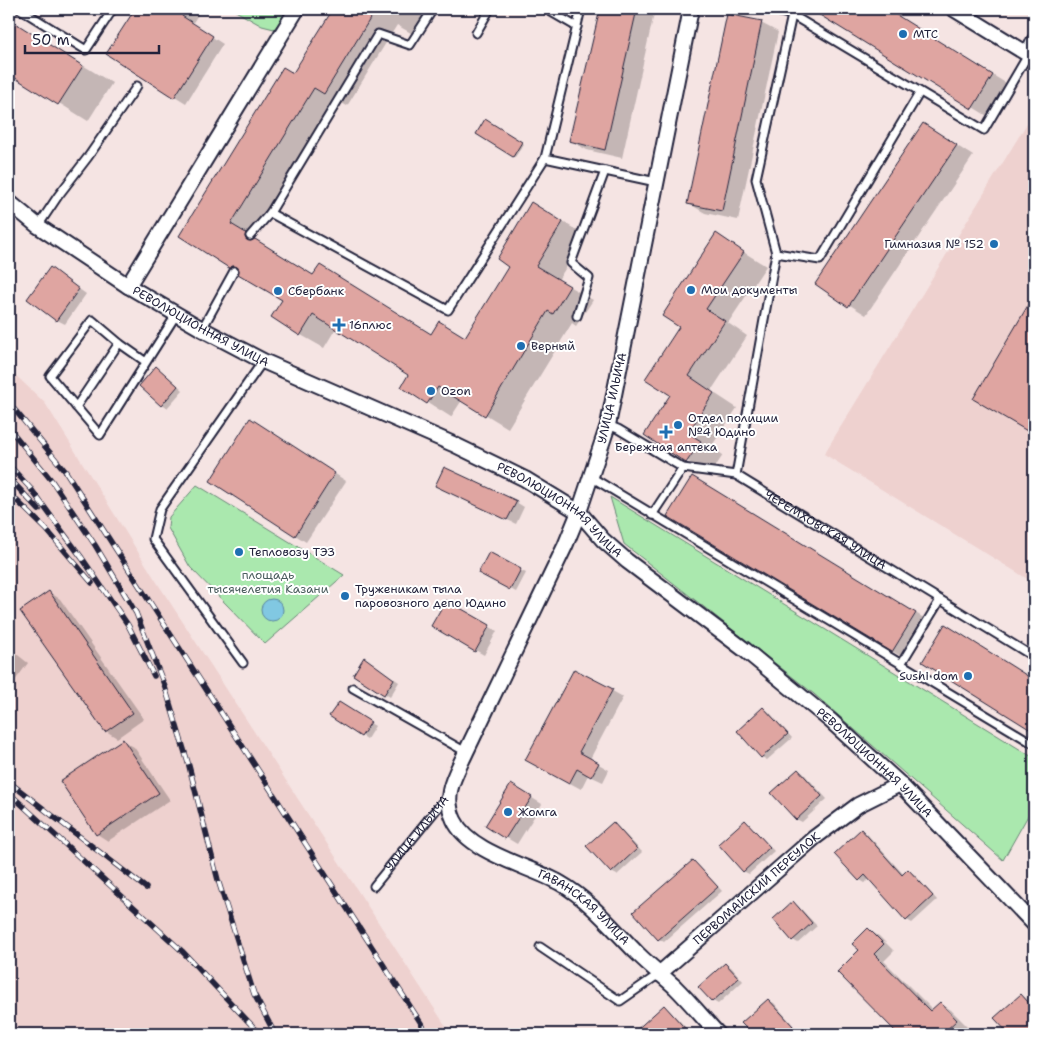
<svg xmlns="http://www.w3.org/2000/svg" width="1043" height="1043" font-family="'Shantell Sans',sans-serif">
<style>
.built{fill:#eed1cf}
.green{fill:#aae8ae;stroke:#668574}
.water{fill:#81c8e2;stroke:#5b869f}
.shadow{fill:#0003}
.building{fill:#dfa5a1;stroke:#22223b}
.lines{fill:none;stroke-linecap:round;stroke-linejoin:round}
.service-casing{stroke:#22223b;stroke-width:11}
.minor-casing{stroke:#22223b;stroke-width:18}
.service{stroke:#fff;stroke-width:7}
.minor{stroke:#fff;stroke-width:14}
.rail-casing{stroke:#22223b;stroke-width:5.5}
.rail{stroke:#fff;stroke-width:4;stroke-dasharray:11;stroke-linecap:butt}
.poi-dot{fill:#1f6fb2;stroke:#fff;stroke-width:2}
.labels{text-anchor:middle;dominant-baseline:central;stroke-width:4;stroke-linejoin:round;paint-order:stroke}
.poi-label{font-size:12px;fill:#22223b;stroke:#fff;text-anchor:start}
.street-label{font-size:12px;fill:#22223b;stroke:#fff}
.park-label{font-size:12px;fill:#4b5d5e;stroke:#fff}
</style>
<rect width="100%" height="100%" fill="#f5e4e3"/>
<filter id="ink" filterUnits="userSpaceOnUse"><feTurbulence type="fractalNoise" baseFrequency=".02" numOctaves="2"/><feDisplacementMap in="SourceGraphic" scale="10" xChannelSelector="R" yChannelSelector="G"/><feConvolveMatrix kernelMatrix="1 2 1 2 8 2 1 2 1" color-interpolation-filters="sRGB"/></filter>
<g filter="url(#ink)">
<!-- built -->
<g class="built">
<polygon points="1034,112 1034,583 824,454"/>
<polygon points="9,369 45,403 158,584 451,1034 9,1034"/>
</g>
<!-- green -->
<g class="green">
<polygon points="232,9 290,9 274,29 262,26"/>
<path d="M1034 189V234C1025 220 1028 203 1034 189Z"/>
<polygon points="197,485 344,575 265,644 190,567 168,528 169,517"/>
<polygon points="610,497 1034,758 1034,805 1003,860 814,694 624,544"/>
</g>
<!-- water -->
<circle class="water" cx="272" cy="610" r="11"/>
<!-- shadow -->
<g class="shadow">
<polygon points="136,9 199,9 201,10 192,24 223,44 186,103 107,54"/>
<polygon points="334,9 433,9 416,36 397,25 347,106 338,101 253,238 314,276 432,335 466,338 555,217 586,236 558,280 593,300 576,326 572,323 508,428 462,400 451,417 402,386 409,374 336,328 324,348 301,335 273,317 283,300 180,236 294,74"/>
<polygon points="601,9 655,9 622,158 587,150 571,141"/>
<polygon points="813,9 885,9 1009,85 989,117"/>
<polygon points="9,20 112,83 88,121 9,72"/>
<polygon points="761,23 778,32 738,220 705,213 688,203"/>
<polygon points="486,121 524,144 515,157 478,134"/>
<polygon points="923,124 973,156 866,315 816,284"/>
<polygon points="9,233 13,237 9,241"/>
<polygon points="716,235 766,266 728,323 747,336 711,391 737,408 711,447 723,455 710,475 646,435 672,395 681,327"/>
<polygon points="58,274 86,294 65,324 57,320"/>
<polygon points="1034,298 1034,434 974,399"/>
<polygon points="162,371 183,390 167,408 162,405"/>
<polygon points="262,426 346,481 306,542 295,535"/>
<polygon points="436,486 516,502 524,507 516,524"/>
<polygon points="708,487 932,623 909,661 892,651"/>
<polygon points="9,533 16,537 9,551"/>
<polygon points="489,554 526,573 516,592 479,572"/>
<polygon points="49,592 60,599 144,719 117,738 106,731"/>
<polygon points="446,602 497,631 484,655 433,626"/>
<polygon points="9,648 28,663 14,682 9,679"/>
<polygon points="369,662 399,682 390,697 354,674"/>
<polygon points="575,670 623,697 590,759 609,770 603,782 588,775 581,789 538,766"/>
<polygon points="339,704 375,726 367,739 331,715"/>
<polygon points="764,708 769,712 792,738 767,760 762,757 738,731"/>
<polygon points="123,741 134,747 170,800 108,841 97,834"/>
<polygon points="798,770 803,773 827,799 802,822 796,819"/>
<polygon points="512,786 542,804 517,844 487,826"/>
<polygon points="745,822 750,825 774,851 749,874 743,871"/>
<polygon points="613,823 618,827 642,852 617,875 611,872"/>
<polygon points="861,831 867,834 904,875 908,871 914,874 937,900 912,923 907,920 870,878 865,883 860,880"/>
<polygon points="693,862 698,865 722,891 664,942 659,939"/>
<polygon points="793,903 798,906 817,926 798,943 793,940"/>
<polygon points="868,930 879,936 894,951 884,961 933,1010 940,1003 951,1010 968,1027 960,1034 900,1034 839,972 861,950"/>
<polygon points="725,964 731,967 743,981 718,1004 713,1001"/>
<polygon points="1021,995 1026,998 1034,1007 1034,1034 1010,1034 996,1018"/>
<polygon points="768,1000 774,1003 797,1030 792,1034 753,1034 743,1023"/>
<polygon points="664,1007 669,1010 692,1034 639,1034"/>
</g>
<!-- building -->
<g class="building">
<polygon points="135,9 187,9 182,16 213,36 174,98 106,54"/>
<polygon points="333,9 376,9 324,94 314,88 231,224 246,233 245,237 247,240 251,241 255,239 313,275 320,265 431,334 439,321 465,337 508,267 497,259 531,202 563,222 536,266 570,286 553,314 548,311 485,416 438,387 427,404 401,387 408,375 313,315 300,336 271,317 282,300 238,274 239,270 237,267 233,266 229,268 179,236 283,67 293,73"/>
<polygon points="600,9 637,9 605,150 569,141"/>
<polygon points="810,9 887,9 993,75 972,109"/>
<polygon points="727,14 762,21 722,211 687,204"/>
<polygon points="9,19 83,66 58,105 9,74"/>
<polygon points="485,119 522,142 513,157 476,134"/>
<polygon points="923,123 957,145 848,307 815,284"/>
<polygon points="716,233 744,252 706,309 725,321 689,376 714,393 688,433 701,441 686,463 644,435 670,395 645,379 679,327 662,316"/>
<polygon points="50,267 79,289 56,321 27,299"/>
<polygon points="1034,295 1034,435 973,399"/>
<polygon points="156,366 178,386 161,406 139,386"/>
<polygon points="250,418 335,473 295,536 210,481"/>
<polygon points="444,467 517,501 507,520 435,486"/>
<polygon points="692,476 916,613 892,652 667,516"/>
<polygon points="489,552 521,569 510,590 478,573"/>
<polygon points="49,591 133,713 105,732 20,611"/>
<polygon points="446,600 490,625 475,652 431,626"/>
<polygon points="945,624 1034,680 1034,732 922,662"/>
<polygon points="364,657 394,679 384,695 353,675"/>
<polygon points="574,669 613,689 579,752 599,763 591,777 577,769 569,784 525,760"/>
<polygon points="339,702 371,722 361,737 329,716"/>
<polygon points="763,707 788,734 761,758 737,731"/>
<polygon points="123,739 159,793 96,835 60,781"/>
<polygon points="798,769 822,796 796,820 771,793"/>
<polygon points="511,784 532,797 505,839 485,826"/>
<polygon points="745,820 770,847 743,872 718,844"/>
<polygon points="613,822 637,849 611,873 586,846"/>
<polygon points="861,829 902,875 908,869 933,896 906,921 865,875 859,881 834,854"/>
<polygon points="693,860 718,887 658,940 633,912"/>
<polygon points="793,901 812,923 792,941 773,919"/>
<polygon points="868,928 884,944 874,954 930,1011 940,1002 957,1020 942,1034 898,1034 837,972 859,950 852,944"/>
<polygon points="725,963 739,978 712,1002 698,987"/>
<polygon points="1021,994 1034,1009 1034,1030 1030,1034 1009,1034 994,1018"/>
<polygon points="768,999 793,1026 783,1034 752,1034 741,1023"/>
<polygon points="664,1005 690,1034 632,1034"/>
</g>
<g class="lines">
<!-- service casing -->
<g class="service-casing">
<g id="service">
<polyline points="20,9 86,50 113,9"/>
<polyline points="433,9 410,45 378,34 270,213 448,310 545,158"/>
<polyline points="546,9 577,27"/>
<polyline points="581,9 545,158 656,182"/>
<polyline points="792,15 984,130 1028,55"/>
<polyline points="476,33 490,9"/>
<polyline points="38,226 58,196 88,157 137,86"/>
<polyline points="250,236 270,213"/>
<polyline points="776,253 820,260 920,92"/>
<polyline points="577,316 589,278 571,263 605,171"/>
<polyline points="202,329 234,271"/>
<polyline points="146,362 119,343 92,320 50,376 100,435 176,315"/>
<polyline points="76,407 119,343"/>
<path id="s1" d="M608 425 618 429 683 468 736 475 1034 657"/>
<polyline points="736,475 776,253 756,179 792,15 769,9"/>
<polyline points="591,477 1034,744"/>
<polyline points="652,515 683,468"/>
<polyline points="243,663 153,539 160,509 263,361"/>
<polyline points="901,664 940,600"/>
<polyline points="353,688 466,752"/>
<path id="s2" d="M374 886 448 795"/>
<polyline points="540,947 620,1001 659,974"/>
</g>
</g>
<!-- minor casing -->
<g class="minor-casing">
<g id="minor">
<path id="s3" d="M691 9 608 425 579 512 565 546 466 752C455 776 442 794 454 820 469 853 530 866 560 883 590 900 614 930 638 954 650 966 663 976 675 987 690 1002 704 1019 718 1034"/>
<polyline points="954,9 1034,58"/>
<polyline points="1028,55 1034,41"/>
<path id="s4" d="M9 202 38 226 128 286 202 329 263 361 453 444 525 479 579 512 603 540 627 561 745 650 831 721 900 784 1034 924"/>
<polyline points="128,286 297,9"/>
<path id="s5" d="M659 974 814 838 858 805 900 784"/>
</g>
</g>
<!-- service -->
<use href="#service" class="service"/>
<!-- minor -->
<use href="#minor" class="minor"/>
<!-- rail casing -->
<g class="rail-casing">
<g id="rail">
<polyline points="9,403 66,472 428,1034"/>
<polyline points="9,428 52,481 95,545 136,613 165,687 189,766 218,880 254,994 275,1034"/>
<polyline points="9,465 31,489 82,558 128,625 154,676"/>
<polyline points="9,478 39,510"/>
<polyline points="9,493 46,529 92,583"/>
<polyline points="9,782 146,888"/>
<polyline points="9,793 182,951 260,1034"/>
</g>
</g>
<!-- rail -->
<use href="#rail" class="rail"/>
</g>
</g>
<!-- markers -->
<g class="poi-dot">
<circle cx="903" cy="34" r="5"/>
<circle cx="994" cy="244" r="5"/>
<circle cx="691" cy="290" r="5"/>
<circle cx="278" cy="291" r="5"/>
<path d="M336.5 317.5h5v5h5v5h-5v5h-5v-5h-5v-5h5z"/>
<circle cx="521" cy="346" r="5"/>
<circle cx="431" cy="391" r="5"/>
<circle cx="678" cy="425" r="5"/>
<path d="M663.5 424.5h5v5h5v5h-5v5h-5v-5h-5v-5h5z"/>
<circle cx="239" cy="552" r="5"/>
<circle cx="345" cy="596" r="5"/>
<circle cx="968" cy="676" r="5"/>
<circle cx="508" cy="812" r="5"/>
</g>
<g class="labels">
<!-- poi labels -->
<g class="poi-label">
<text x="913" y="34">МТС</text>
<text x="984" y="244" text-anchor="end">Гимназия № 152</text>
<text x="701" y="290">Мои документы</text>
<text x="288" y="291">Сбербанк</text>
<text x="349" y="325">16плюс</text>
<text x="531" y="346">Верный</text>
<text x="441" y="391">Ozon</text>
<text x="688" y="418">Отдел полиции<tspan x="688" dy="14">№4 Юдино</tspan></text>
<text x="666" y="447" text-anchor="middle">Бережная аптека</text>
<text x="249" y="552">Тепловозу ТЭ3</text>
<text x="355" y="589">Труженикам тыла<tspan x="355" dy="14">паровозного депо Юдино</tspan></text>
<text x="958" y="676" text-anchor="end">Sushi dom</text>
<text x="518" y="812">Жомга</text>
</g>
<!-- street labels -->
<g class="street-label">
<text stroke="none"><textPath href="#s4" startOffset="229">РЕВОЛЮЦИОННАЯ УЛИЦА</textPath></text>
<text transform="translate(612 398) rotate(-77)">УЛИЦА ИЛЬИЧА</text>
<text stroke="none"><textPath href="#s4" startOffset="634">РЕВОЛЮЦИОННАЯ УЛИЦА</textPath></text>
<text stroke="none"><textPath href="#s1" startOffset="245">ЧЕРЕМХОВСКАЯ УЛИЦА</textPath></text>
<text stroke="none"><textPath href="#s4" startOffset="1039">РЕВОЛЮЦИОННАЯ УЛИЦА</textPath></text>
<text stroke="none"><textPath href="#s2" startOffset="68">УЛИЦА ИЛЬИЧА</textPath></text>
<text stroke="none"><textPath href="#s5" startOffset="130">ПЕРВОМАЙСКИЙ ПЕРЕУЛОК</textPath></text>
<text stroke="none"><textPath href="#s3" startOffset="1012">ГАВАНСКАЯ УЛИЦА</textPath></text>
</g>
<!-- park labels -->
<g class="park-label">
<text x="268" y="575">площадь<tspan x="268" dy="14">тысячелетия Казани</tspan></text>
</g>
</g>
<!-- margin -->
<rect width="1043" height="1043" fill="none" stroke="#fff" stroke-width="30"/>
<rect x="15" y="15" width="1013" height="1013" fill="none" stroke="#22223b" stroke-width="2" filter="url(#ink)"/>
<!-- scale -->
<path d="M25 45v8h134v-8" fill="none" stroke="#22223b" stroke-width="2.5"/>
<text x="32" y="45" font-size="15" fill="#22223b" stroke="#ffffff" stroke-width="4" paint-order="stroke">50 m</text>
</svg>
